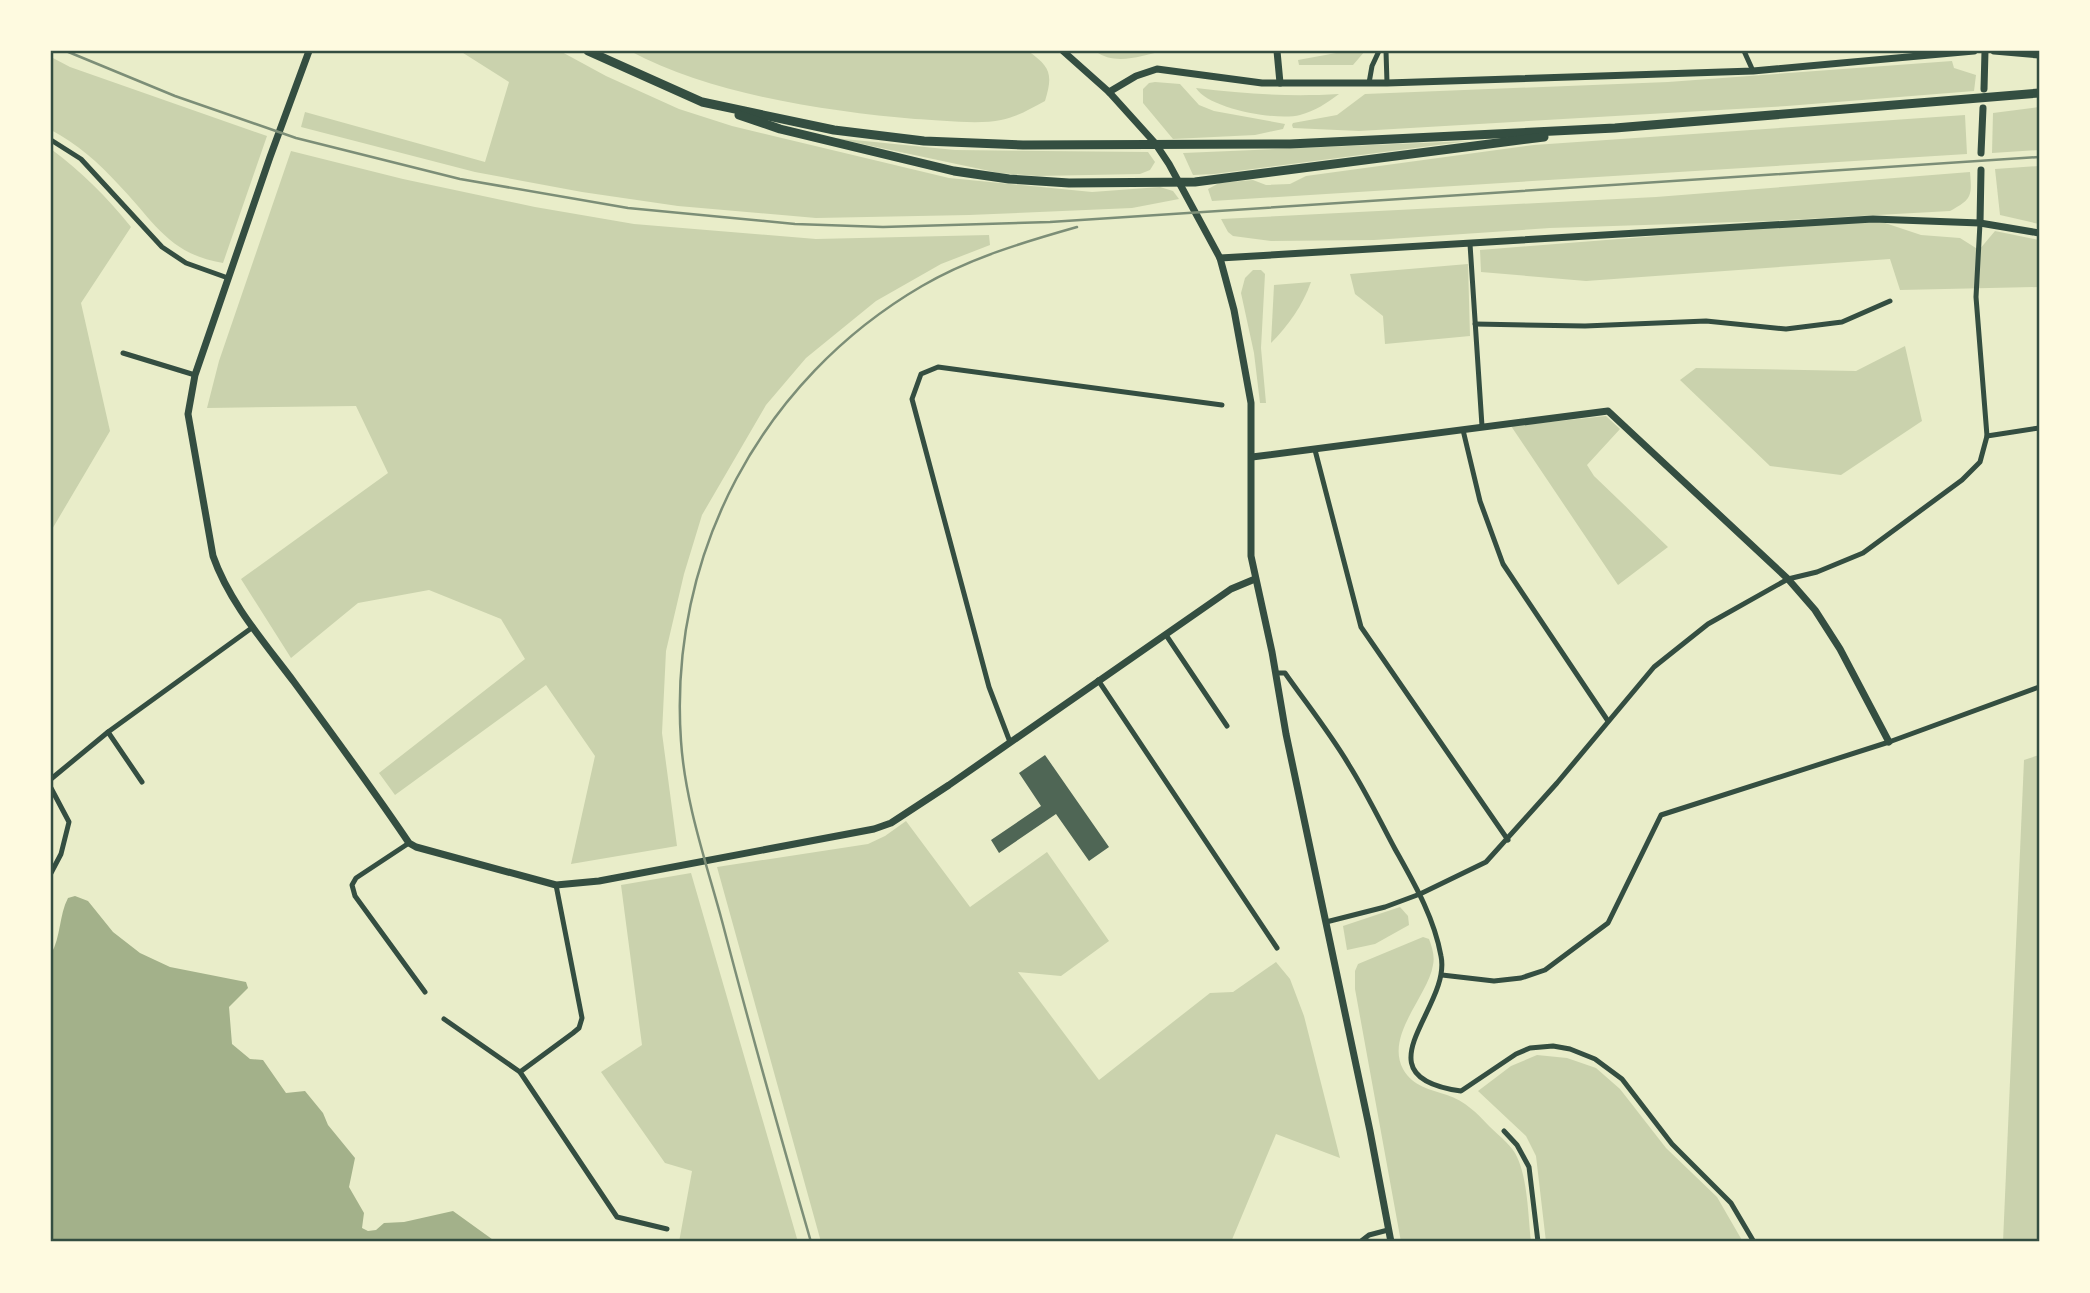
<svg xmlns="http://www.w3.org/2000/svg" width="2090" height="1293" font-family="Mulish,sans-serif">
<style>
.green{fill:#cad2ad}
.water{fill:#a3b18a}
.building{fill:#4f6655}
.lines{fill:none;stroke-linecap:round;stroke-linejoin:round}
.minor{stroke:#344e41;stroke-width:5}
.tertiary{stroke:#344e41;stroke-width:7}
.trunk{stroke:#344e41;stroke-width:9}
.rail{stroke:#7c8e77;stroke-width:2.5}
.neatline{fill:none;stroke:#344e41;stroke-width:2.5}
</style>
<rect width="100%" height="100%" fill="#e9edc9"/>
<!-- green -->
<g class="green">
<polygon points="460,51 560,51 606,76 679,109 732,126 949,178 1092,192 1160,187 1173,191 1179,199 1132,208 969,215 816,218 678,206 582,192 475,172 301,127 305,112 485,162 509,82"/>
<path d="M630 51H1028C1051 67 1053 75 1045 101 1030 109 1017 117 1001 120 979 125 938 120 915 119 824 111 710 94 630 51Z"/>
<path d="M1095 51H1163C1141 56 1115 66 1095 51Z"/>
<polygon points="1347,51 1365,51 1353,65 1299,65 1298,60"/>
<path d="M51 57 70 67 267 136 223 263C168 254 154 221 118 184 99 163 76 143 51 130Z"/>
<polygon points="1952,61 1954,68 1976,75 1974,91 1787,106 1359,131 1293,128 1292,125 1293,123 1337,115 1365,94 1668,82"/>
<polygon points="1155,82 1180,84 1199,105 1214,111 1285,124 1283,129 1255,135 1173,139 1143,103 1143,89 1149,83"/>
<path d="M1196 88C1246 94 1289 97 1339 94 1327 103 1315 111 1300 115 1277 121 1209 109 1196 88Z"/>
<polygon points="2039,107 2039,150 1992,153 1993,113"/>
<polygon points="1965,115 1967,154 1212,201 1208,189 1219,183 1253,180 1266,185 1290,184 1306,176 1534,145"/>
<polygon points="834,138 955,150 1148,152 1155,162 1150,170 1140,174 1037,176 999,173"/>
<polygon points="1469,141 1214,174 1193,175 1183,153"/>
<path d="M51 149C82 172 107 197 131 227L81 303 110 431 51 531Z"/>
<polygon points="291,151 403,179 535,207 634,224 816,239 989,235 990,245 941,264 876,301 806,358 766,405 702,515 684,574 666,651 662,733 677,846 571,864 595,756 546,685 395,795 379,773 525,659 501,619 429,590 358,603 291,658 241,579 388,473 356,406 207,408 219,361"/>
<polygon points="2039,166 2039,224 2000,215 1995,169"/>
<path d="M1970 172C1972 196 1972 199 1950 211L1770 221 1550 228 1374 240 1271 241 1233 236 1228 232 1221 219 1656 197Z"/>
<polygon points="1873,219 1921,235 1960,238 1979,250 1995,231 2039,240 2039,287 1900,290 1890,259 1586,281 1481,272 1480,250"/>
<polygon points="1468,264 1470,336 1385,344 1383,316 1355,294 1350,274"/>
<polygon points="1253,270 1261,270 1265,274 1261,348 1266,403 1260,403 1254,353 1241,293 1245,278"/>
<path d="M1311 282C1303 305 1288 326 1271 343L1274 285Z"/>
<polygon points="1905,346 1922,421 1841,475 1770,466 1680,380 1696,368 1856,371"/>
<polygon points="1606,416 1620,429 1587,465 1594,476 1668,547 1618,585 1511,426"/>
<polygon points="2039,755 2039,1242 2003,1242 2024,760"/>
<polygon points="906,821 970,907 1047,852 1109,941 1061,976 1018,972 1099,1080 1210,993 1233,992 1276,962 1290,979 1304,1016 1340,1158 1276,1134 1231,1242 821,1242 717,867 868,844 885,836"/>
<polygon points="691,873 798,1242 679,1242 692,1171 665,1163 601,1072 642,1045 621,885"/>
<polygon points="1400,907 1408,916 1409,925 1375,944 1347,950 1343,926"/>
<path d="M1423 937 1429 939C1432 947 1435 956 1433 965 1428 996 1385 1035 1403 1069 1413 1087 1430 1089 1447 1095 1465 1101 1477 1113 1489 1126 1497 1134 1509 1143 1515 1153 1528 1176 1528 1216 1531 1242H1401L1355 989V971L1358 964Z"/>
<polygon points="1537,1055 1567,1058 1596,1068 1620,1089 1666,1148 1717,1197 1743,1242 1546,1242 1536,1156 1526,1136 1478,1091 1511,1066"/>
</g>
<!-- water -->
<path class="water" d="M75 896 88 901 113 932 140 953 170 967 246 982 248 988 229 1007 232 1044 250 1059 263 1060 286 1093 305 1091 323 1113 328 1125 355 1158 349 1187 364 1213 362 1228 368 1231 376 1230 384 1223 404 1222 453 1211 496 1242H51V954C61 937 59 915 68 898Z"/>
<!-- building -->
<polygon class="building" points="1045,755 1109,847 1089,861 1056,814 999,853 991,840 1041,806 1019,773"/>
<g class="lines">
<!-- minor -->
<g class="minor">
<polyline points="1386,51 1387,83"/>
<polyline points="1744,51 1753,71"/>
<polyline points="1369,83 1372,66 1379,51"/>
<polyline points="51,140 81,159 162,247 186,263 228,278"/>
<polyline points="1470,244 1482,426"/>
<polyline points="1475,324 1585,326 1706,321 1786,329 1842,322 1890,301"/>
<polyline points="123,353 195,375"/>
<polyline points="1463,430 1480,501 1503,564 1608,721"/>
<polyline points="1987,436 2039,428"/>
<polyline points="1315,450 1361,627 1508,840"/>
<polyline points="1166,635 1227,726"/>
<path d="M1276 673H1285C1306 703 1330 733 1349 765 1366 792 1380 821 1395 849 1414 883 1434 917 1441 956 1452 1008 1355 1076 1461 1091L1516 1054 1530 1048 1553 1046 1570 1049 1595 1059 1622 1079 1672 1144 1731 1203 1754 1242"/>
<polyline points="1098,680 1277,948"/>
<polyline points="108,732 142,782"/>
<polyline points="1010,742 989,687 912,399 921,374 938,367 1222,405"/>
<polyline points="51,779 108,732 253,627"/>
<polyline points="51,788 69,822 61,854 51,873"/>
<polyline points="409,843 356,878 352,885 355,896 425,992"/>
<polyline points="1326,922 1385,907 1420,894 1486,862 1557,783 1654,667 1708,624 1788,579 1817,572 1863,553 1962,480 1980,462 1987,436 1976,297 1980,223"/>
<polyline points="1442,975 1494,981 1521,978 1545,970 1608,923 1661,815 1889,742 2039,687"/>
<polyline points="444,1019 520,1072 617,1217 667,1229"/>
<polyline points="520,1072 573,1033 579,1028 582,1018 556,885"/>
<polyline points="1504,1131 1517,1145 1529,1167 1538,1242"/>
<polyline points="1360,1242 1369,1235 1388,1230"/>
</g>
<!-- tertiary -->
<g class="tertiary">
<path d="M309 51 270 157 195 375 188 414 213 556C229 602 264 642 294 682 333 735 372 788 409 843L416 847 556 885 599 881 874 829 891 823 949 785 1231 589 1255 579"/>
<polyline points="1063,51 1109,92 1155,143 1169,164 1220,258 1234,310 1251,403 1251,556 1272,652 1286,734 1370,1131 1391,1242"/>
<polyline points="1277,51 1280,83"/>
<polyline points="1994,51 2039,55"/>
<polyline points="1984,89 1985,51"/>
<polyline points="1109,92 1136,76 1157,69 1262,83 1387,83 1753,71 1974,51"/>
<polyline points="1981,153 1983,108"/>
<polyline points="1980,223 1981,170"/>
<polyline points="1220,258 1873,219 1980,223 2039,233"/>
<polyline points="1252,457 1608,411 1788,579 1815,610 1840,649 1889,742"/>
</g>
<!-- trunk -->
<g class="trunk">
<polyline points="588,51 702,102 834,130 924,141 1023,145 1290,144 1615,128 2039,93"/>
<polyline points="739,115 780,129 954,171 1009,179 1069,183 1195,182 1544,137"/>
</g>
<!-- rail -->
<g class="rail">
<polyline points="66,51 175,96 296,138 460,179 628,208 795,224 883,227 1050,222 2039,157"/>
<path d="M811 1242C780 1135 750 1028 722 921 706 862 685 802 681 741 668 555 761 380 922 286 970 258 1024 242 1077 227"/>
</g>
</g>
<!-- border -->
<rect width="2090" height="1293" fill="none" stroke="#fefae0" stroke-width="105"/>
<rect x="52" y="52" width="1986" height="1188" class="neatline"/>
</svg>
